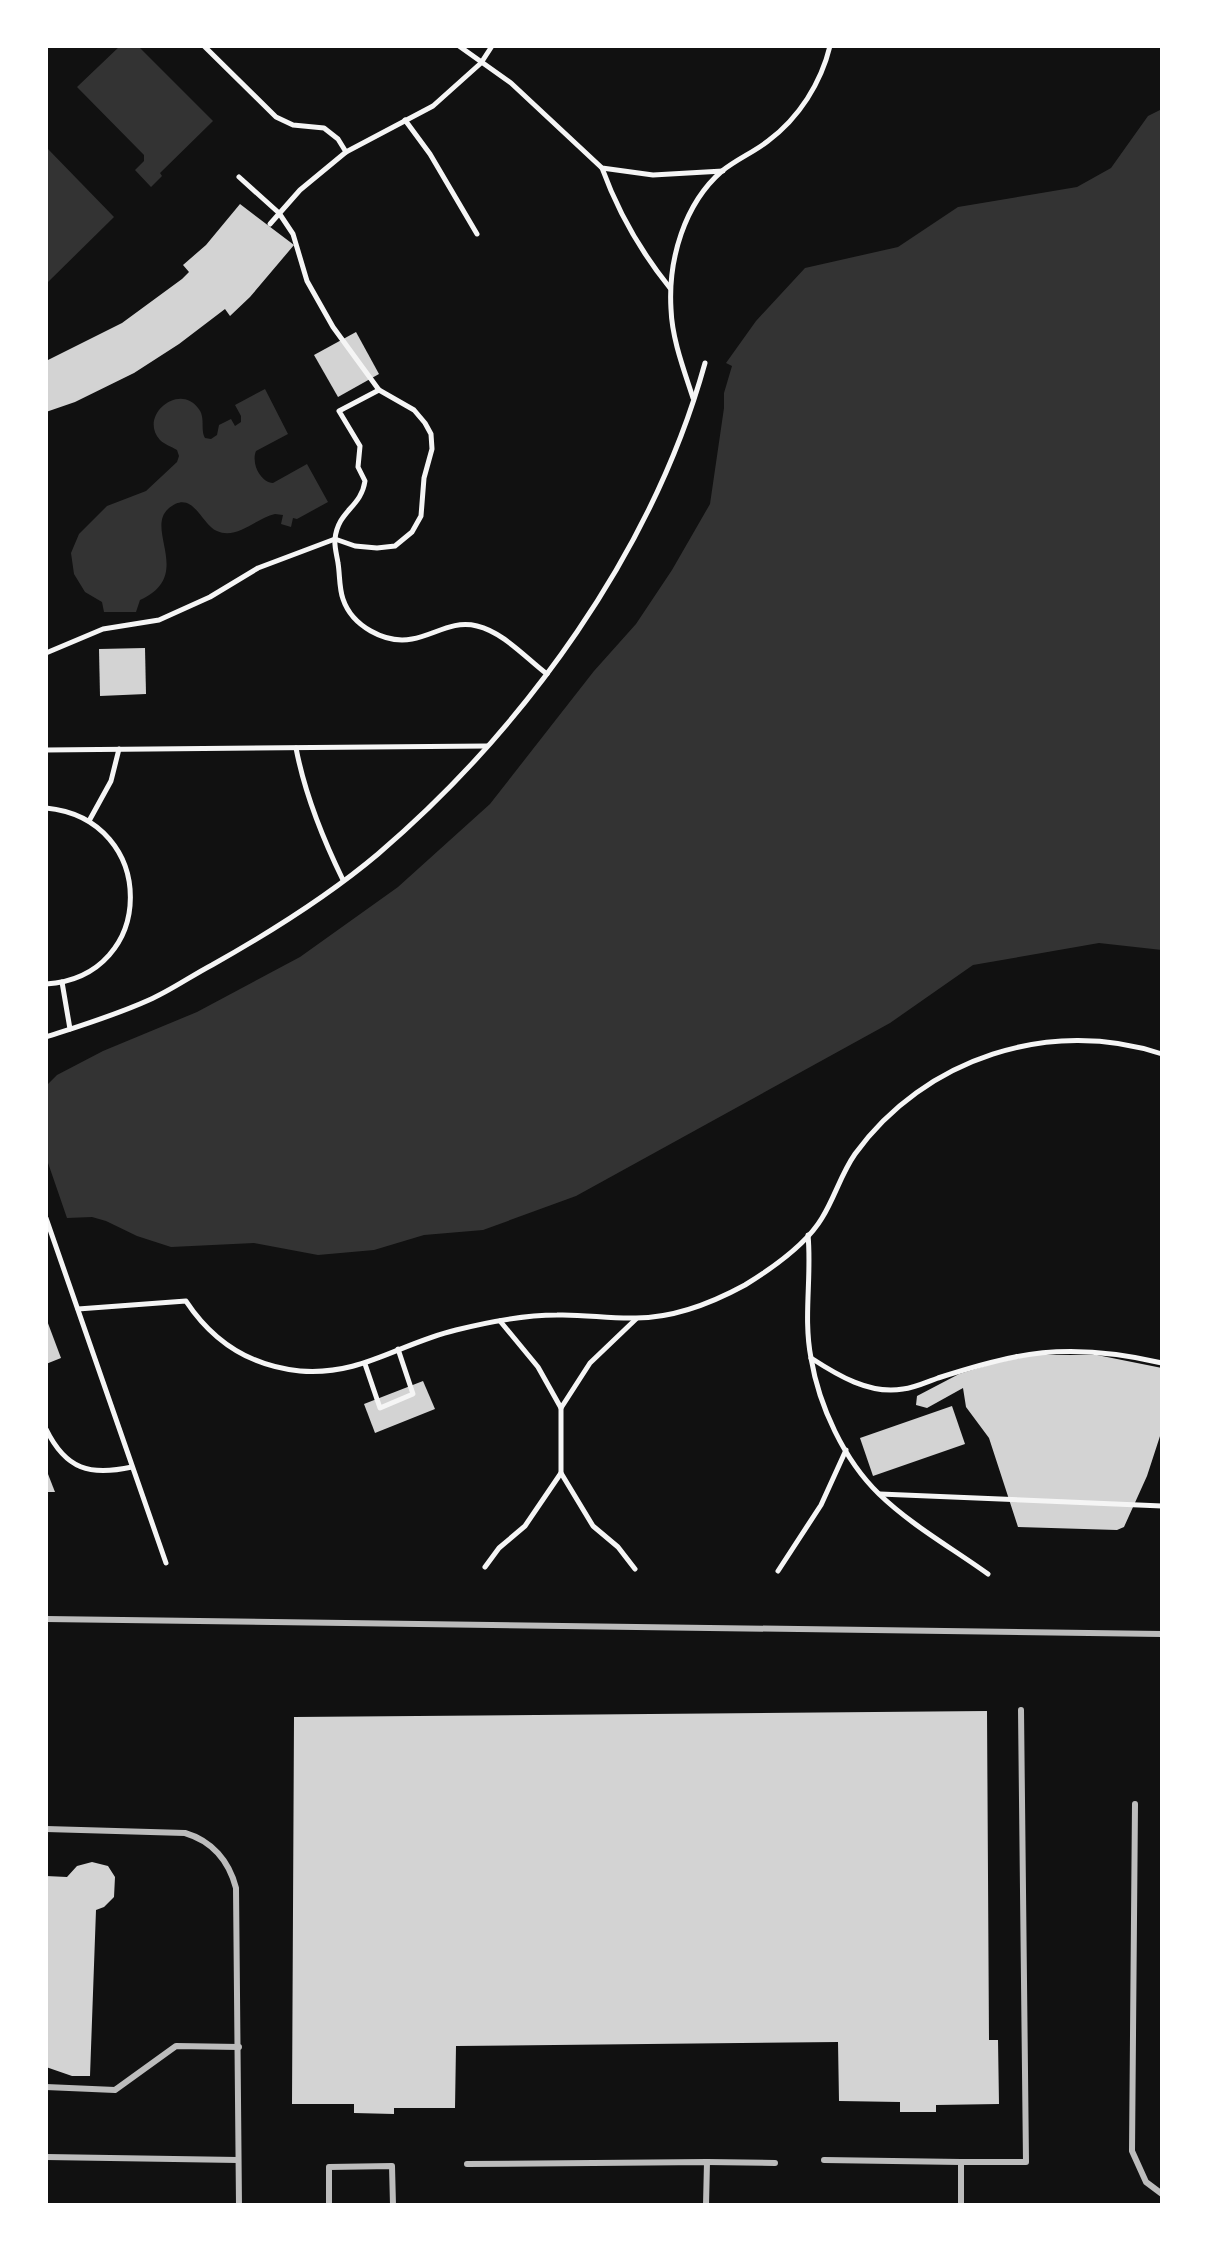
<svg xmlns="http://www.w3.org/2000/svg" width="1208" height="2251" font-family="'Golos Text',sans-serif">
<style>
.water{fill:#333}
.building{fill:#d3d3d3}
.lines{fill:none;stroke-linecap:round;stroke-linejoin:round}
.path{stroke:#f5f5f5;stroke-width:5}
.service{stroke:#bcbcbc;stroke-width:6}
</style>
<rect width="100%" height="100%" fill="#111"/>
<!-- water -->
<g class="water">
<polygon points="120,46 138,46 213,121 160,173 162,176 151,187 135,170 144,161 144,155 77,87"/>
<polygon points="1162,109 1162,950 1099,943 973,965 890,1023 576,1196 483,1230 424,1235 374,1250 318,1255 254,1243 171,1247 137,1236 106,1221 92,1217 67,1218 46,1157 46,1086 57,1075 103,1051 197,1012 300,957 398,887 490,804 594,671 636,624 672,570 710,504 724,408 724,393 732,366 726,363 756,321 805,268 898,247 958,207 1077,187 1111,168 1148,116"/>
<polygon points="46,147 114,217 46,284"/>
<path d="M265 389 288 434 256 451C251 463 260 482 273 483L307 464 328 502 297 519 293 518 291 527 281 524 283 515 275 514C256 518 237 540 217 531 201 525 193 487 168 509 145 530 194 576 140 600L136 612H104L102 602 85 592 74 574 71 553 79 534 107 506 146 491 177 462 179 456 177 450C171 446 165 445 160 440 138 416 179 382 198 408 206 417 200 429 205 438L211 439 217 435 219 425 231 419 235 426 241 422V416L235 405Z"/>
</g>
<!-- building -->
<g class="building">
<polygon points="240,204 294,245 250,297 230,316 225,309 179,344 134,373 75,402 46,412 46,361 122,323 182,279 189,272 183,265 206,245"/>
<polygon points="356,332 379,374 338,397 314,355"/>
<polygon points="145,648 146,694 100,696 99,649"/>
<polygon points="46,1318 61,1358 46,1364"/>
<polygon points="1034,1355 1097,1355 1162,1368 1162,1430 1147,1476 1124,1527 1117,1530 1018,1527 989,1438 966,1407 963,1388 927,1408 916,1405 917,1396 959,1374 995,1363"/>
<polygon points="423,1381 435,1409 375,1433 364,1404"/>
<polygon points="952,1406 965,1444 873,1476 860,1438"/>
<polygon points="46,1469 55,1492 46,1492"/>
<polygon points="987,1711 989,2040 998,2040 999,2104 936,2105 936,2112 900,2112 900,2102 839,2101 838,2042 456,2046 455,2108 394,2108 394,2114 354,2113 354,2104 292,2104 294,1717"/>
<polygon points="92,1862 108,1866 115,1877 114,1897 104,1907 96,1910 90,2076 72,2076 46,2067 46,1876 67,1877 77,1866"/>
</g>
<g class="lines">
<!-- path -->
<g class="path">
<polyline points="204,46 276,117 293,125 324,128 338,139 346,152"/>
<polyline points="459,46 511,83 602,168 653,175 723,171"/>
<polyline points="405,120 430,154 477,234"/>
<path d="M602 168C618 212 641 252 670 288"/>
<polyline points="270,224 300,190 346,152 433,106 481,63 492,46"/>
<path d="M379 390 339 411 360 446 358 467 365 481C361 508 338 510 335 539 334 546 337 556 338 563 340 575 339 588 343 599 352 626 385 644 412 639 435 635 452 620 477 626 503 632 526 658 547 674"/>
<path d="M693 398C684 370 672 339 671 309 668 260 684 204 722 171 737 159 754 152 768 141 799 118 821 83 830 46"/>
<polyline points="46,653 103,629 159,620 210,597 258,568 335,539 355,546 377,548 395,546 412,532 421,516 424,478 432,449 431,434 425,423 414,410 379,390 333,327 307,281 293,234 279,213 239,177"/>
<path d="M296 748C305 795 322 837 343 880"/>
<polyline points="46,750 487,746"/>
<path d="M46 808C159 819 158 977 46 984"/>
<polyline points="89,821 111,781 119,749"/>
<polyline points="62,982 70,1029"/>
<path d="M46 1037C80 1026 116 1015 149 1000 170 991 191 976 212 965 269 933 327 897 378 854 525 728 653 551 705 363"/>
<polyline points="46,1218 166,1563"/>
<path d="M808 1235C812 1276 803 1317 811 1358 819 1406 844 1460 879 1494 911 1525 952 1548 988 1574"/>
<path d="M78 1309 186 1301C213 1342 250 1366 300 1371 361 1376 398 1344 456 1330 488 1322 523 1315 557 1315 583 1314 610 1319 636 1318 673 1318 712 1303 745 1285 771 1269 806 1245 822 1218 835 1197 841 1174 855 1154 924 1058 1051 1017 1162 1054"/>
<polyline points="500,1321 538,1367 561,1408 590,1363 636,1319"/>
<path d="M811 1358C837 1375 870 1395 903 1389 914 1388 927 1382 938 1378 963 1370 989 1362 1015 1357 1063 1347 1115 1352 1162 1363"/>
<polyline points="365,1364 380,1408 413,1394 398,1349"/>
<path d="M46 1429C66 1470 90 1476 132 1467"/>
<polyline points="561,1473 593,1526 618,1547 635,1569"/>
<polyline points="880,1494 1162,1506"/>
<polyline points="485,1567 499,1548 525,1526 561,1473 561,1408"/>
<polyline points="778,1571 821,1505 846,1450"/>
</g>
<!-- service -->
<g class="service">
<polyline points="46,1619 1162,1634"/>
<polyline points="1135,1804 1132,2151 1146,2182 1162,2194"/>
<path d="M46 1829 185 1833C212 1841 229 1861 236 1888L239 2205"/>
<polyline points="46,2087 115,2090 176,2046 239,2047"/>
<polyline points="46,2157 238,2160"/>
<polyline points="824,2160 961,2162 961,2205"/>
<polyline points="707,2162 775,2163"/>
<polyline points="961,2162 1026,2162 1021,1710"/>
<polyline points="467,2164 707,2162 706,2205"/>
<polyline points="329,2205 329,2167 392,2166 393,2205"/>
</g>
</g>
<!-- border -->
<rect width="1208" height="2251" fill="none" stroke="#ffffff" stroke-width="96"/>
</svg>
